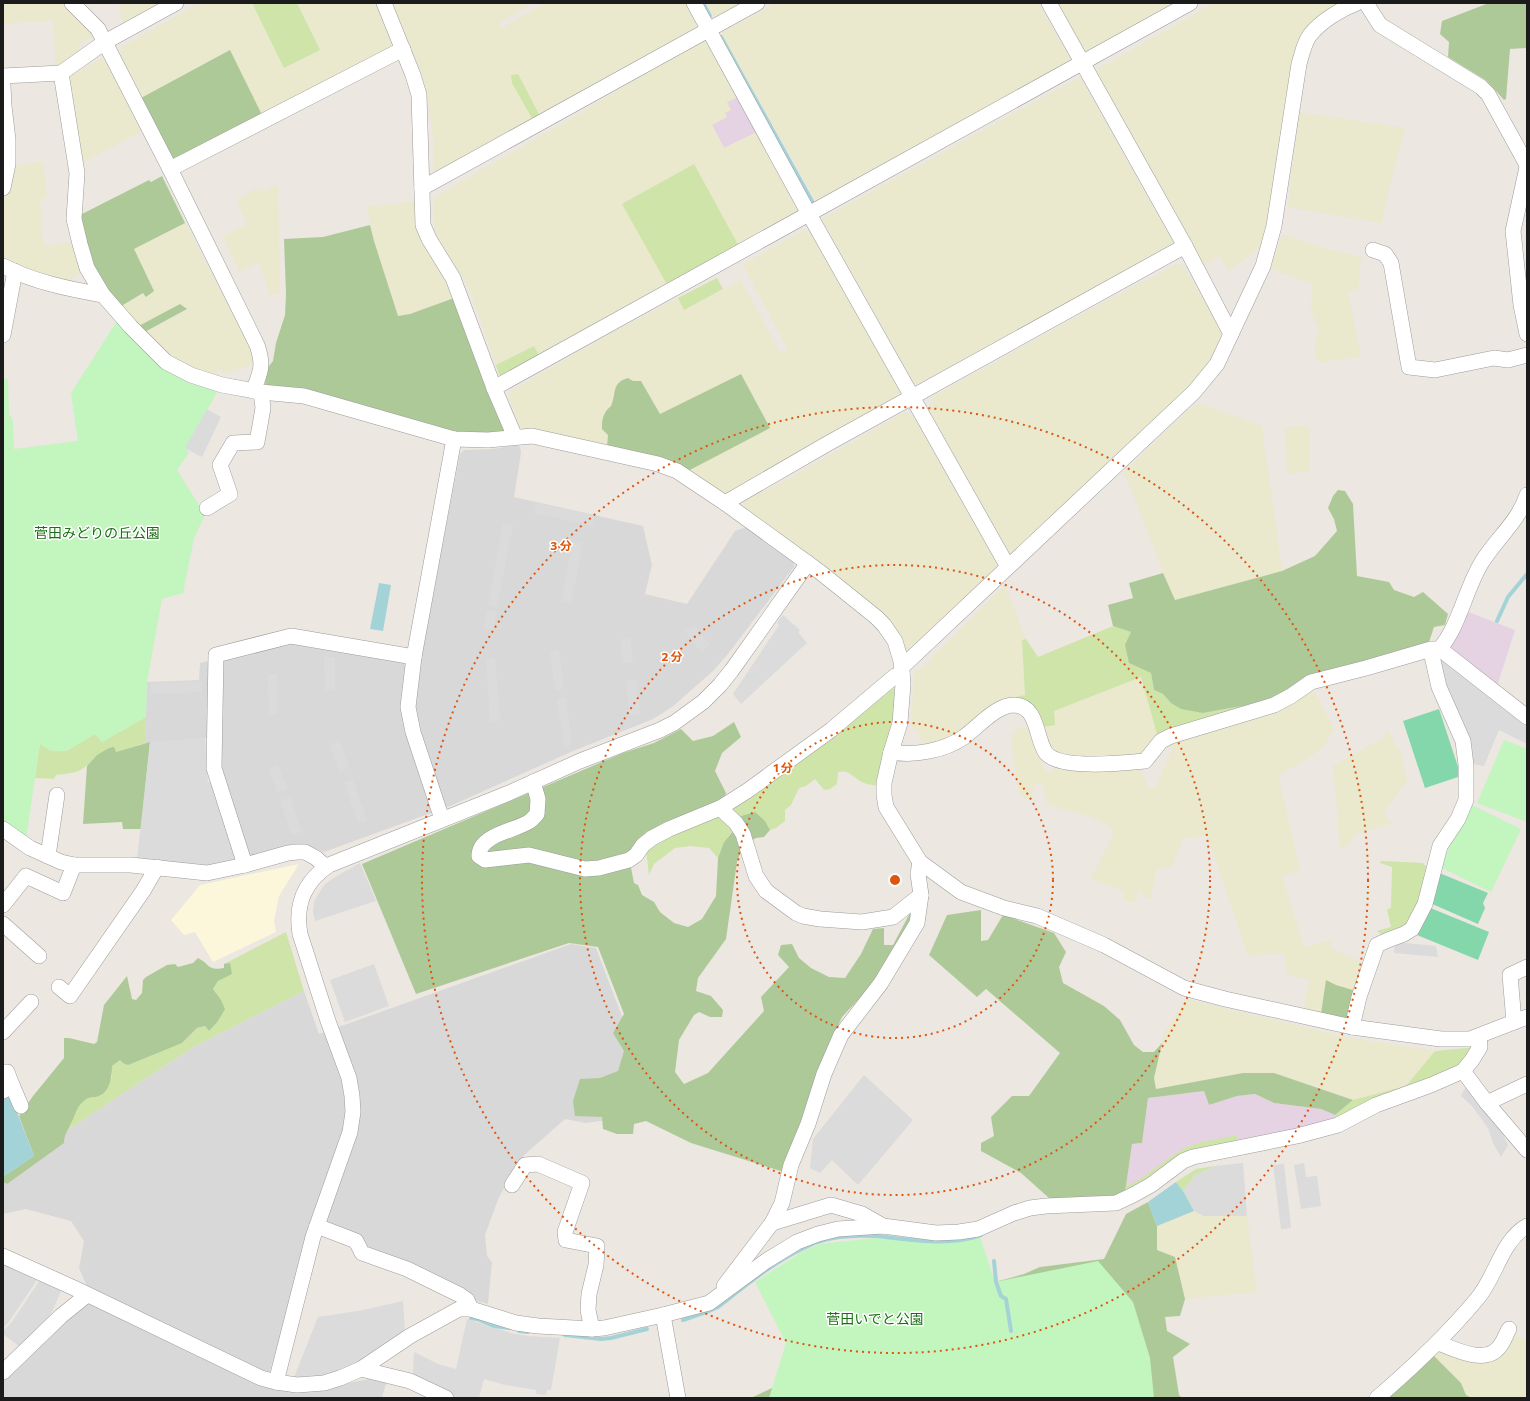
<svg xmlns="http://www.w3.org/2000/svg" width="1530" height="1401" font-family="Commissioner,'Noto Sans JP',sans-serif">
<style>
.residential{fill:#d9d8d8}
.industrial{fill:#e5d3e4}
.education{fill:#fcf7da}
.farmland{fill:#eae8cd}
.grass{fill:#cfe4a9}
.forest{fill:#aec998}
.park{fill:#c3f5bf}
.pitch{fill:#83d7aa}
.parking{fill:#dbdbdb}
.water{fill:#a4d3d7}
.lines{fill:none;stroke-linecap:round;stroke-linejoin:round}
.stream{stroke:#a4d3d7;stroke-width:4}
.minor-casing{stroke:#9c9c9c;stroke-width:16}
.minor{stroke:#fff;stroke-width:15}
.ring{fill:none;stroke:#de560d;stroke-width:2;stroke-dasharray:2 4}
.labels{text-anchor:middle;dominant-baseline:central;stroke-width:3;stroke-linejoin:round;paint-order:stroke}
.park-label{font-size:14px;fill:#187012;stroke:#fff}
.centre{fill:#de560d;stroke:#fff;stroke-width:2}
.ring-label{font-size:12px;text-anchor:middle;font-weight:bold;fill:#de560d;stroke:#fff;stroke-width:3;stroke-linejoin:round;paint-order:stroke}
</style>
<rect width="100%" height="100%" fill="#ece7e1"/>
<!-- residential -->
<g class="residential">
<polygon points="517,445 520,447 521,453 514,497 643,526 652,565 645,594 687,604 735,531 747,527 794,561 794,567 728,654 713,671 672,707 653,719 573,751 450,806 324,852 304,844 292,844 248,857 219,763 219,737 145,743 147,682 199,680 200,663 293,640 419,666 460,454 464,450 493,449"/>
<polygon points="571,944 596,948 637,1056 614,1119 586,1123 565,1119 522,1157 499,1197 485,1235 487,1256 492,1262 488,1304 471,1299 469,1295 469,1291 363,1249 313,1219 266,1385 304,1391 370,1379 387,1380 382,1398 3,1398 3,1378 89,1291 79,1268 84,1241 71,1221 26,1209 3,1214 3,1177 66,1131 195,1046 304,991 319,1034"/>
</g>
<!-- industrial -->
<g class="industrial">
<polygon points="738,97 757,132 724,148 712,125 727,117 725,113 727,102"/>
<polygon points="1466,611 1515,630 1497,686 1452,652 1450,644"/>
<polygon points="1204,1091 1209,1105 1237,1096 1255,1094 1274,1103 1321,1109 1335,1115 1338,1122 1257,1139 1189,1146 1172,1156 1138,1181 1126,1186 1132,1144 1142,1143 1148,1098"/>
</g>
<!-- education -->
<polygon class="education" points="299,864 279,896 274,921 276,932 213,962 195,932 184,935 171,920 200,885"/>
<!-- farmland -->
<g class="farmland">
<polygon points="3,3 64,3 97,34 77,45 83,54 56,70 53,20 3,24"/>
<polygon points="119,3 169,3 124,29"/>
<polygon points="199,3 252,3 284,68 320,50 297,3 377,3 394,45 392,52 263,117 141,98 119,55 122,47"/>
<polygon points="392,3 533,3 498,24 501,29 545,3 686,3 697,23 694,32 541,118 518,74 512,83 534,122 439,177 433,169 433,136 429,108 422,73"/>
<polygon points="706,3 748,3 716,20"/>
<polygon points="776,3 1038,3 1074,66 819,206 721,33"/>
<polygon points="1055,3 1183,3 1086,56"/>
<polygon points="1214,3 1350,3 1309,33 1265,244 1228,271 1220,257 1201,266 1093,72"/>
<polygon points="699,41 709,43 738,97 727,102 731,110 725,113 727,117 712,125 724,148 757,132 800,209 798,220 741,250 693,165 669,288 541,359 534,346 496,365 469,288 436,234 434,226 433,201 438,195 567,121"/>
<polygon points="98,60 107,61 142,131 84,162 80,162 68,78"/>
<polygon points="1080,77 1175,246 915,385 822,219"/>
<polygon points="1298,112 1405,128 1394,168 1381,223 1288,207"/>
<polygon points="43,162 47,196 40,201 43,246 76,242 83,272 71,278 77,290 3,262 3,203 12,166"/>
<polygon points="278,184 280,294 270,295 259,262 239,272 223,236 247,224 236,200 260,187 264,192"/>
<polygon points="418,201 454,298 410,314 398,316 374,241 367,207"/>
<polygon points="185,223 253,353 254,364 225,374 216,364 219,381 181,367 141,334 187,310 180,304 135,328 118,308 143,293 146,297 134,249"/>
<polygon points="805,230 812,233 901,391 900,401 723,496 686,472 741,374 660,414 641,381 633,381 628,378 613,397 611,406 605,413 608,435 607,447 522,430 508,396 511,391 613,332 678,298 684,310 741,280 780,353 788,350 743,264"/>
<polygon points="1287,235 1320,247 1361,257 1358,290 1348,291 1361,357 1317,362 1315,346 1319,328 1313,317 1311,305 1313,285 1270,268 1282,237"/>
<polygon points="1177,264 1184,266 1223,333 1225,341 1202,376 1011,558 929,410 932,397 1067,322"/>
<polygon points="1202,404 1262,426 1282,571 1174,600 1124,472 1193,405"/>
<polygon points="905,412 916,418 996,562 992,577 909,657 903,643 897,632 747,511 744,501 786,480"/>
<polygon points="1309,426 1309,471 1287,474 1285,427"/>
<polygon points="1005,585 1026,639 1022,640 1025,695 997,701 998,707 964,737 921,750 920,736 911,725 914,673 932,660 932,657"/>
<polygon points="1141,677 1159,741 1141,758 1121,761 1049,752 1042,727 1054,711"/>
<polygon points="1312,687 1334,729 1324,746 1304,761 1278,775 1300,870 1282,876 1304,947 1332,940 1332,949 1364,963 1359,974 1363,976 1356,991 1336,985 1327,980 1320,1020 1303,1016 1309,979 1288,976 1284,953 1248,956 1207,835 1184,838 1172,866 1156,870 1151,899 1143,896 1143,893 1138,889 1136,903 1123,900 1124,891 1091,879 1091,875 1095,871 1113,835 1112,829 1108,825 1086,815 1049,806 1046,801 1043,785 1038,784 1034,785 1031,800 1022,797 1018,790 1016,779 1011,741 1013,732 1018,728 1023,727 1030,730 1038,748 1042,765 1046,771 1052,771 1057,765 1110,771 1140,770 1149,788 1155,788 1172,750 1168,744"/>
<polygon points="1388,731 1401,753 1407,781 1383,813 1392,823 1354,835 1349,846 1340,847 1333,766 1385,737 1384,733"/>
<polygon points="1186,999 1351,1038 1435,1051 1406,1086 1353,1100 1274,1073 1243,1073 1156,1089 1154,1078 1163,1035"/>
<polygon points="1194,1211 1204,1216 1247,1216 1257,1292 1185,1299 1175,1257 1157,1250 1157,1226"/>
<polygon points="1509,1333 1527,1341 1527,1398 1472,1398 1466,1395 1461,1383 1431,1353 1436,1348 1478,1359"/>
</g>
<!-- grass -->
<g class="grass">
<polygon points="252,3 297,3 320,50 284,68"/>
<polygon points="518,74 541,118 534,122 512,83 511,75"/>
<polygon points="694,164 741,250 669,288 622,204"/>
<polygon points="717,278 723,289 684,310 678,298"/>
<polygon points="534,346 541,359 505,377 499,375 496,365"/>
<polygon points="1113,626 1131,632 1129,663 1151,673 1154,690 1163,694 1171,703 1203,713 1230,708 1265,703 1159,741 1141,677 1054,711 1055,725 1042,727 1034,713 998,707 997,701 1025,695 1022,640 1026,639 1038,657"/>
<path d="M900 686 881 786C876 785 869 785 864 783 854 779 850 769 838 772L837 784 830 789 824 790 815 779 806 786 799 788 791 805 785 810V821L776 828 770 830 765 821 735 829 724 842 718 858 709 848 690 846 675 848 654 864 649 875 646 850 844 728 891 690Z"/>
<path d="M146 717 145 743 116 752 97 755C81 773 79 772 56 775L54 779 35 778 40 743 66 751 95 734 102 742Z"/>
<polygon points="1381,861 1423,863 1428,869 1411,927 1383,936 1377,931 1391,927 1387,909 1391,908 1392,867 1380,863"/>
<path d="M286 932 304 991 195 1046 66 1131C73 1121 76 1103 87 1098 90 1097 96 1097 100 1096L112 1077V1066L120 1060 182 1043 197 1028 205 1026 209 1031 221 1000 213 989 230 964H224Z"/>
<polygon points="1477,1047 1465,1067 1338,1122 1335,1115 1353,1100 1406,1086 1435,1051"/>
<path d="M1236 1135 1239 1141 1123 1198 1126 1186C1148 1177 1165 1158 1187 1147 1199 1141 1222 1139 1236 1135Z"/>
<polygon points="1215,1166 1195,1175 1183,1191 1176,1182 1196,1169"/>
</g>
<!-- forest -->
<g class="forest">
<polygon points="1489,3 1527,3 1527,48 1510,49 1506,99 1504,100 1487,81 1448,57 1449,42 1440,34 1442,21"/>
<polygon points="230,50 263,117 173,163 141,98"/>
<polygon points="162,176 185,223 134,249 154,291 146,297 143,293 118,308 92,272 80,217 82,214 149,180 151,182"/>
<polygon points="370,225 374,241 398,316 410,314 454,298 506,435 457,436 265,387 266,370 273,361 276,343 285,315 286,294 284,239 323,237"/>
<polygon points="180,304 187,309 141,334 135,328"/>
<path d="M741 374 770 428 686 472 607 447 608 435 602 429C602 423 602 418 605 413 606 410 609 408 611 406 617 393 611 383 628 378L633 381H641L660 414Z"/>
<polygon points="1338,490 1345,491 1353,504 1357,576 1389,582 1394,590 1414,597 1423,592 1448,614 1445,625 1434,627 1427,648 1265,703 1230,708 1203,713 1181,709 1171,703 1163,694 1154,690 1151,673 1129,663 1125,645 1131,632 1113,626 1108,605 1133,598 1129,583 1163,573 1175,600 1282,571 1315,556 1337,531 1334,519 1328,508 1333,496"/>
<polygon points="734,722 741,737 722,753 715,771 726,793 722,804 646,832 629,857 634,883 638,885 642,895 654,902 660,912 674,923 688,927 702,919 716,896 718,858 724,842 735,829 738,817 755,812 765,821 770,830 764,837 756,838 743,845 737,862 726,939 698,978 696,991 711,996 723,1010 722,1017 710,1017 699,1012 694,1015 679,1040 675,1072 684,1084 708,1073 764,1011 761,997 789,967 778,955 781,945 792,944 799,958 811,968 829,977 845,978 861,954 873,929 884,928 884,945 893,945 911,911 908,932 868,989 842,1017 835,1032 784,1172 691,1143 646,1121 634,1124 633,1134 617,1134 603,1129 602,1117 575,1116 573,1101 580,1079 600,1078 618,1071 624,1051 613,1033 624,1014 598,947 569,943 416,994 362,864 623,753 654,743 681,729 693,741 713,736"/>
<polygon points="150,742 141,829 123,829 122,822 83,824 87,766 97,755 109,748 114,747 116,752"/>
<polygon points="981,910 981,941 988,940 1003,915 1054,933 1066,952 1059,967 1063,983 1104,1006 1120,1020 1134,1045 1143,1052 1154,1052 1162,1043 1154,1078 1156,1089 1243,1073 1274,1073 1353,1100 1335,1115 1321,1109 1274,1103 1255,1094 1237,1096 1209,1105 1204,1091 1148,1098 1142,1143 1132,1144 1126,1186 1123,1198 1084,1202 1049,1198 1021,1173 981,1151 981,1143 994,1136 991,1117 1012,1096 1029,1096 1060,1053 986,989 977,997 929,955 947,915"/>
<path d="M198 958C210 964 207 971 224 968V964L230 963 232 974 218 981 213 989 221 1000 225 1009 218 1021 209 1031 205 1026 197 1028 182 1043 128 1065 123 1063 120 1060 112 1066C112 1076 110 1092 99 1096 95 1098 89 1096 85 1100 75 1108 77 1113 71 1123 68 1131 64 1134 64 1143L7 1184 3 1182V1177L34 1156 19 1116 33 1096 64 1058V1038H69L94 1044 97 1042 104 1005 127 976 132 999 136 1000 142 993 143 980 146 977 167 965 175 964 178 967 193 963Z"/>
<polygon points="1326,980 1336,985 1356,991 1350,1026 1320,1020"/>
<polygon points="1148,1202 1157,1226 1157,1250 1175,1257 1185,1299 1180,1316 1165,1317 1167,1331 1190,1344 1173,1357 1179,1395 1182,1398 751,1398 995,1282 1024,1274 1040,1267 1104,1259 1126,1214"/>
<polygon points="1431,1353 1461,1383 1466,1395 1472,1398 1385,1398"/>
</g>
<!-- park -->
<g class="park">
<path d="M117 321 169 371 217 392 186 448 189 453 177 470 205 515 194 538 183 593 162 599 147 682 146 717 102 742 95 734C76 745 60 761 40 744L26 839 3 825V378L8 380 9 414 13 421 14 449 78 441 71 393Z"/>
<polygon points="1504,740 1527,749 1527,822 1477,803"/>
<polygon points="1470,804 1521,829 1491,892 1440,867"/>
<polygon points="980,1237 995,1282 1098,1261 1133,1302 1150,1358 1154,1398 769,1398 786,1343 755,1282 802,1252 819,1244 874,1238 949,1243"/>
</g>
<!-- pitch -->
<g class="pitch">
<polygon points="1439,709 1461,776 1425,788 1403,721"/>
<polygon points="1437,872 1488,893 1483,903 1485,908 1478,924 1430,903"/>
<polygon points="1428,907 1489,932 1478,960 1417,935"/>
</g>
<!-- parking -->
<g class="parking">
<polygon points="207,409 221,417 202,457 185,448"/>
<polygon points="536,503 595,515 593,526 534,513"/>
<polygon points="503,523 513,525 497,607 488,605"/>
<polygon points="573,541 583,543 571,603 561,601"/>
<polygon points="487,610 496,611 494,630 484,629"/>
<polygon points="783,615 800,630 798,632 807,643 741,704 733,694 779,625 777,623"/>
<polygon points="694,625 710,645 701,652 685,631"/>
<polygon points="630,638 633,662 623,663 620,639"/>
<polygon points="559,650 564,689 555,690 550,651"/>
<polygon points="324,657 335,657 335,690 325,690"/>
<polygon points="495,658 500,721 490,721 486,659"/>
<polygon points="1442,659 1527,724 1527,744 1499,730 1484,766 1474,764 1468,798 1469,763 1436,664"/>
<polygon points="268,674 277,674 278,714 269,714"/>
<polygon points="636,680 640,714 630,715 626,681"/>
<polygon points="202,681 202,692 151,694 151,683"/>
<polygon points="566,698 572,745 564,747 557,699"/>
<polygon points="205,738 208,782 214,781 238,860 210,866 137,860 150,742"/>
<polygon points="340,741 349,768 339,772 330,744"/>
<polygon points="278,765 288,789 278,793 269,769"/>
<polygon points="353,780 367,820 358,823 344,783"/>
<polygon points="290,797 302,832 292,835 280,801"/>
<polygon points="360,863 376,901 315,921 313,912 314,902 319,893 325,884 337,876"/>
<polygon points="1395,942 1436,946 1438,957 1394,953"/>
<polygon points="374,964 389,1006 345,1022 330,980"/>
<polygon points="864,1075 913,1120 858,1185 832,1160 820,1173 810,1168 813,1139"/>
<polygon points="1465,1088 1479,1101 1498,1125 1508,1145 1501,1157 1493,1143 1488,1128 1472,1106 1461,1096"/>
<polygon points="1243,1163 1247,1216 1204,1216 1194,1211 1183,1191 1195,1175 1215,1166"/>
<polygon points="1304,1163 1306,1177 1317,1176 1321,1206 1301,1209 1294,1165"/>
<polygon points="1284,1164 1291,1228 1281,1229 1273,1165"/>
<polygon points="3,1263 37,1280 8,1323 3,1328"/>
<polygon points="40,1280 62,1289 49,1318 20,1347 3,1334 3,1331 12,1322"/>
<polygon points="403,1301 405,1334 358,1364 322,1376 293,1380 318,1317 358,1311"/>
<polygon points="467,1319 511,1333 528,1336 560,1338 551,1390 547,1390 546,1395 536,1394 536,1390 505,1385 484,1379 479,1398 454,1398 413,1378 414,1352 438,1364 456,1369"/>
</g>
<!-- water -->
<g class="water">
<polygon points="379,583 391,585 383,631 370,629"/>
<polygon points="10,1094 34,1156 3,1177 3,1099"/>
<polygon points="1176,1182 1183,1191 1194,1211 1157,1226 1148,1202"/>
</g>
<g class="lines">
<!-- stream -->
<g class="stream">
<polyline points="703,3 710,16"/>
<polyline points="721,37 813,203"/>
<polyline points="1497,621 1508,597 1527,574"/>
<polyline points="994,1261 996,1282 1001,1296 1006,1299 1011,1331"/>
<polyline points="471,1318 477,1319 494,1326 509,1328"/>
<path d="M683 1320 709 1311 718 1307C745 1286 772 1263 804 1248 808 1246 813 1243 817 1242 835 1236 857 1235 875 1236 910 1239 947 1247 981 1235"/>
<polyline points="519,1331 528,1332"/>
<polyline points="565,1335 601,1339 611,1338 647,1329"/>
</g>
<!-- minor casing -->
<g class="minor-casing">
<g id="minor">
<path d="M72 3 98 29 170 169 257 345C264 365 261 372 253 391"/>
<polyline points="176,3 105,42 61,73 77,173 74,219 80,244 87,268 103,295 131,327 166,362 191,375 222,385 261,392 304,396 454,439 488,440 532,436 658,464 677,471 725,503 820,572 876,617 884,625 895,641 901,661 903,684 900,723 891,752 884,783 884,795 886,807 920,862 961,892 1004,908 1037,916 1104,945 1184,988 1225,999 1352,1027 1441,1039 1470,1039 1527,1017"/>
<polyline points="384,3 413,75 419,95 423,225 429,239 453,278 494,388 515,437"/>
<polyline points="694,3 809,214 1008,567"/>
<polyline points="1049,3 1185,246 1231,334"/>
<polyline points="1366,3 1380,25 1481,87 1488,94 1527,165"/>
<polyline points="3,76 61,73"/>
<polyline points="3,85 4,106 8,140 8,164 3,188"/>
<polyline points="1527,167 1513,231 1521,305 1527,334"/>
<polyline points="170,169 403,49"/>
<polyline points="422,188 757,3"/>
<polyline points="1373,250 1385,254 1391,263 1409,367 1435,370 1494,358 1508,360 1527,355"/>
<path d="M3 266C34 282 69 289 103 295"/>
<polyline points="3,335 15,271"/>
<polyline points="494,388 1190,3"/>
<polyline points="725,503 827,444 1185,246"/>
<polyline points="207,508 230,494 220,465 233,443 257,442 263,408 261,392"/>
<path d="M902 667 1194 392 1217 364 1263 266 1274 226 1299 64C1302 54 1304 43 1310 35 1321 21 1341 9 1357 3"/>
<path d="M891 752C914 756 944 751 964 737 978 727 996 705 1014 705 1039 706 1035 738 1046 753 1060 770 1124 763 1145 761L1161 741 1171 736 1274 705 1291 696 1311 682 1366 668 1431 649H1440L1527 717"/>
<path d="M533 782 538 799 537 814C535 816 533 819 530 821 516 831 479 834 479 856L485 860 529 855 585 869 599 868 629 860 636 855 643 845 652 838 669 829 720 808 747 791 831 730 895 676 902 674"/>
<polyline points="720,808 736,823 743,834 756,876 766,891 796,913 803,916 820,919 862,922 893,917 921,895"/>
<polyline points="442,819 413,732 408,707 414,657 454,439"/>
<polyline points="3,829 30,848 61,862 74,865 131,865 207,873 245,865 288,853 297,852 305,852 316,858 326,867"/>
<polyline points="48,856 57,795"/>
<polyline points="245,865 214,768 216,655 291,636 414,657"/>
<polyline points="3,905 26,876 63,893 74,865"/>
<polyline points="3,924 39,956"/>
<polyline points="59,987 70,996 143,891 157,867"/>
<polyline points="1514,1022 1510,975 1527,967"/>
<path d="M1352 1027 1359 997 1377 945 1388 940 1404 934 1412 929 1425 904 1440 846 1458 819 1466 800V765L1463 741 1439 687 1432 656C1458 636 1464 590 1482 562 1496 539 1519 521 1527 495"/>
<polyline points="3,1032 31,1002"/>
<polyline points="1463,1071 1487,1103 1527,1150"/>
<polyline points="3,1072 7,1072 12,1085 3,1091"/>
<polyline points="12,1085 21,1106"/>
<polyline points="1487,1103 1527,1084"/>
<polyline points="512,1185 525,1165 538,1164 582,1183 565,1232 566,1240 597,1246 596,1265 589,1294 588,1310 592,1329"/>
<polyline points="772,1223 831,1205 862,1214 883,1226"/>
<polyline points="317,1226 356,1241 362,1253 407,1269 460,1295 467,1300 471,1309"/>
<polyline points="3,1256 74,1288 261,1378 276,1382 297,1385 324,1383 340,1378 361,1369 410,1336 459,1309 471,1309 516,1323 538,1326 592,1329 604,1328 663,1315 709,1303 766,1261 797,1242 818,1234 838,1229 883,1226 936,1233 959,1232 978,1229 1014,1213 1030,1208 1046,1206 1116,1203 1133,1195 1151,1185 1183,1161 1193,1157 1297,1136 1338,1125 1376,1105 1431,1085 1463,1071 1472,1060 1480,1047 1479,1036"/>
<polyline points="724,1286 772,1223 782,1203 791,1165 808,1124 824,1074 841,1035 881,983 917,923 921,895 918,874 920,862"/>
<polyline points="663,1315 678,1398"/>
<path d="M1438 1343C1455 1349 1486 1366 1500 1346 1504 1341 1506 1334 1509 1329"/>
<polyline points="361,1369 410,1381 446,1398"/>
<polyline points="3,1372 61,1316 87,1295"/>
<path d="M276 1382 313 1237 350 1132 353 1112 352 1096 349 1078 328 1021 300 934C295 904 304 882 329 865L509 793 580 761 660 730 674 723 703 702 720 685 732 670 808 563"/>
<path d="M1377 1398C1413 1367 1447 1335 1477 1299 1496 1277 1501 1241 1527 1226"/>
</g>
</g>
<!-- minor -->
<use href="#minor" class="minor"/>
</g>
<!-- distance rings -->
<g class="ring">
<circle cx="895" cy="880" r="158"/>
<circle cx="895" cy="880" r="315"/>
<circle cx="895" cy="880" r="473"/>
</g>
<g class="labels">
<!-- park labels -->
<g class="park-label">
<text x="97" y="532">菅田みどりの丘公園</text>
<text x="875" y="1318">菅田いでと公園</text>
</g>
</g>
<circle cx="895" cy="880" r="6" class="centre"/>
<g class="ring-label">
<text x="561" y="550">3 分</text>
<text x="672" y="661">2 分</text>
<text x="783" y="772">1 分</text>
</g>
<!-- border -->
<rect width="1530" height="1401" fill="none" stroke="#1b1b1b" stroke-width="8"/>
</svg>
